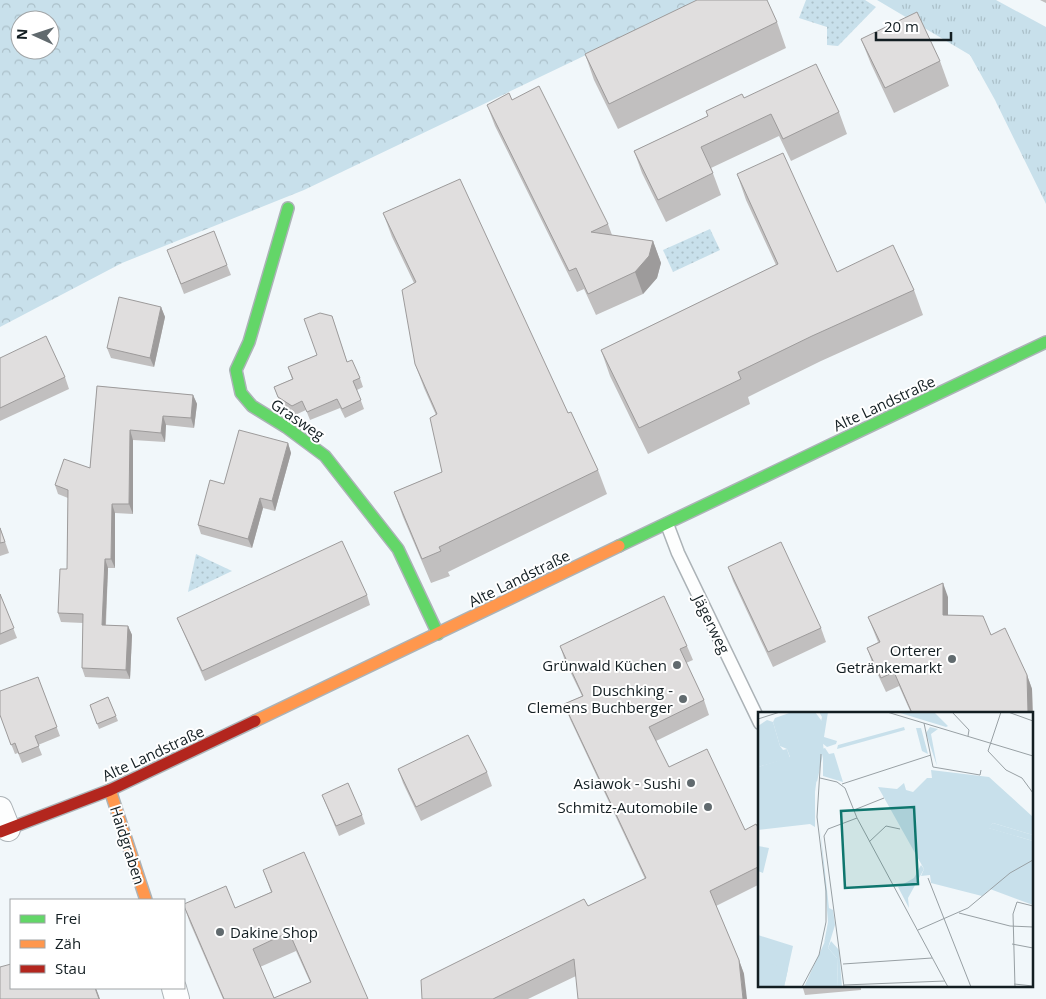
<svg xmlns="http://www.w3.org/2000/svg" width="1046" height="999" font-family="'Open Sans',sans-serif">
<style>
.grass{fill:url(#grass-tufts)}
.forest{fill:url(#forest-crowns);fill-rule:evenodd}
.park{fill:url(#park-dots)}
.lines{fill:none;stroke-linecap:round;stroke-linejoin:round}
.lane-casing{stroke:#acb3b7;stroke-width:15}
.street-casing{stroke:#acb3b7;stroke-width:26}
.fast-casing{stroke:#acb3b7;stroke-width:14}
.slow-casing{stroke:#acb3b7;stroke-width:14}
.jam-casing{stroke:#acb3b7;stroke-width:14}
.lane{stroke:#fdfefe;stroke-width:12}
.street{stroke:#fdfefe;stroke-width:24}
.fast{stroke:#63d668;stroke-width:11}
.slow{stroke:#ff974d;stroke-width:11}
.jam{stroke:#b3261e;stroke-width:11}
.wall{fill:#c1bfbf;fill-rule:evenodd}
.shaded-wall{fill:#9d9b9b}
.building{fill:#e0dede;stroke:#9d9b9b;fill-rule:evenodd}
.poi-dot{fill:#616a6e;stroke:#fff;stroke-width:2}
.labels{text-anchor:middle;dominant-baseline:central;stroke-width:4;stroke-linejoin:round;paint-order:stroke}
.street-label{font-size:15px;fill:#131e22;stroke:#fff}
.poi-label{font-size:15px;fill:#131e22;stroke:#fff;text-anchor:end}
.inset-road{fill:none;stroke:#98a0a4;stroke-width:1}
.view{fill:#0f766e;fill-opacity:0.15;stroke:#0f766e;stroke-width:2.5}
.inset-edge{fill:none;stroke:#131e22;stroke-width:2.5}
</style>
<defs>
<pattern id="grass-tufts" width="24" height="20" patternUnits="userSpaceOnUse" patternTransform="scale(1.25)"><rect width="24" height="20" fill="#c8e0eb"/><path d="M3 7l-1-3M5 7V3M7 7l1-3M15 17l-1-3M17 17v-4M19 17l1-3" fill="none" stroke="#abc0c9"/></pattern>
<pattern id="forest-crowns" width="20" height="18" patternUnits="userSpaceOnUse" patternTransform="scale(1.25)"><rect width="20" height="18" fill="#c8e0eb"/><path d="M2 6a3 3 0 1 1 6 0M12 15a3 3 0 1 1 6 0" fill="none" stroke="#abc0c9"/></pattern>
<pattern id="park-dots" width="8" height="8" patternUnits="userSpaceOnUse" patternTransform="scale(1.25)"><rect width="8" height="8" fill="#c8e0eb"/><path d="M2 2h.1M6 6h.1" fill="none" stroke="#abc0c9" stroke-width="1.8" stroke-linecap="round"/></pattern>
</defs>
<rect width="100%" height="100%" fill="#f1f7fa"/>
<!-- grass -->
<polygon class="grass" points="877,0 996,0 1046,27 1046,204 995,100 970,55"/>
<!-- forest -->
<path class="forest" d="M0 0H701L304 190 122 263 0 327ZM20 20H50V50H20Z"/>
<!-- park -->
<g class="park">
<polygon points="806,0 865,0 876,7 838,46 827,45 827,27 799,18"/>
<polygon points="710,229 720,250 673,272 663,250"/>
<polygon points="196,554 232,571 188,592"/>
</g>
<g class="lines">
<!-- lane casing -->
<g class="lane-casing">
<polyline id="lane" points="667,524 678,553 760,723"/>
</g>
<!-- street casing -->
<g class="street-casing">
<g id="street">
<polyline points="0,809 8,829"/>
<polyline points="174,988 177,999"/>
</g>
</g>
<!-- fast casing -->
<g class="fast-casing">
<g id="fast">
<polyline points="288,208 249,342 236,370 241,393 252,406 286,427 325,456 398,549 438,634"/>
<polyline points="619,546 1046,342"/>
</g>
</g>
<!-- slow casing -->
<g class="slow-casing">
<g id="slow">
<polyline points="255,721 619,546"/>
<polyline points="110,790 146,900"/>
</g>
</g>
<!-- jam casing -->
<g class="jam-casing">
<polyline id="jam" points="0,832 110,790 255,721"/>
</g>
<!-- lane -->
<use href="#lane" class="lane"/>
<!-- street -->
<use href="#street" class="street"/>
<!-- fast -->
<use href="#fast" class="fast"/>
<!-- slow -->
<use href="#slow" class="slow"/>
<!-- jam -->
<use href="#jam" class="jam"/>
</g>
<!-- wall -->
<g class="wall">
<polygon points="1040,0 1046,0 1046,3"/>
<polygon points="777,22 786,48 618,129 594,80 585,54"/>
<polygon points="861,39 940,61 949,86 894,113 871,64"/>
<polygon points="744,98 839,112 847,134 791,161 779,136 711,168 721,195 666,222 642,173 634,151 708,116 706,111"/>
<polygon points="487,105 608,224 612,235 653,241 661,263 657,278 643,294 596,315 584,289 577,292 495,126"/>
<polygon points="737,174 837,272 914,290 923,315 821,361 748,397 750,404 648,454 610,376 601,350 776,265 746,200"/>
<polygon points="383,213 568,413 598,470 607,494 448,572 450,576 431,583 403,517 394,492 442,472 436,415 424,388 415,364 414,283 392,237"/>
<polygon points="171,260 227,265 231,275 184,294"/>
<polygon points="161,307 165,317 154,367 111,358 107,348"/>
<polygon points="332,316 347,362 360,378 363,387 357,390 364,409 345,418 340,408 310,420 306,410 295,415 281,406 274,387 292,379 288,367 317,355"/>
<polygon points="0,358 65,377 69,389 0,421"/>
<polygon points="97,386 193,395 197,404 194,428 166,425 165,442 133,440 133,514 115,513 115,568 108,568 106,625 128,626 132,635 130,679 85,677 82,668 83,623 61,622 58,613 67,569 68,498 58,494 55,485 90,468"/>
<polygon points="288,443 291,453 275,511 263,508 252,548 201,534 198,525 224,484"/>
<polygon points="0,527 9,553 0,556"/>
<polygon points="728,567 821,628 826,642 773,667 733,581"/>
<polygon points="0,594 17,638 0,645"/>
<polygon points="367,595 370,605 205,681 177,618"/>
<polygon points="948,597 948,615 991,635 1027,675 1032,689 1034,759 1032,760 1032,713 911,713 899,686 886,692 872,662 867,648 878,642 868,617"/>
<polygon points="560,646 687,646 693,660 686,663 704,700 709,715 656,741 669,767 745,830 760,831 760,884 716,906 739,960 744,974 576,976 528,999 422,999 588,906 645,879 570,719 564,704 582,696 565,661"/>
<polygon points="38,677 60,736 38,745 42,755 22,763 18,753 15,754 0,715"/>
<polygon points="108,697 118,721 99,729 90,705"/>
<polygon points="398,769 487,772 492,786 421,821 403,783"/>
<polygon points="322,795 362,815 365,824 339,836"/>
<path d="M263 870 368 999H223L190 923 184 906 235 908 271 892ZM296 951 310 982 274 998 260 967Z"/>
<polygon points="802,985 861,985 861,990 805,995"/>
</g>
<!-- shaded-wall -->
<g class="shaded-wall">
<polygon points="653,241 661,263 657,278 643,294 635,272"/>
<polygon points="161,307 165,317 154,367 150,358"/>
<polygon points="193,395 197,404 194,428 191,418"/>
<polygon points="163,416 166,425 165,442 161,433"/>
<polygon points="130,430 133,440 133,514 129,504"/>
<polygon points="288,443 291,453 275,511 272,501"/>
<polygon points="260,498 263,508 252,548 248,539"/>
<polygon points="112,504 115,513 115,568 111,559"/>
<polygon points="105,559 108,568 105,634 102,625"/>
<polygon points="943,583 948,597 948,629 943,615"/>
<polygon points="128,626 132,635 130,679 126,670"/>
<polygon points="1027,675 1032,689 1034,759 1032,753 1032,713 1028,713"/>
<polygon points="739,960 744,974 747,999 743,999"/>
<polygon points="95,988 96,988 100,999 99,999"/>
</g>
<!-- building -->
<g class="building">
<polygon points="697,0 767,0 777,22 609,104 585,54"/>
<polygon points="917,12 940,61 885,88 861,39"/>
<polygon points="816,64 839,112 783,139 771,114 701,147 713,173 658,200 634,151 708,116 706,111 742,94 744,98"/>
<polygon points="539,86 608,224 591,232 653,241 649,256 635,272 588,294 576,268 569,271 487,105 509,93 512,100"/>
<polygon points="783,153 837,272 893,245 914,290 812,336 738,372 741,379 639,428 601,350 778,264 737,174"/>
<polygon points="460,179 568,413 571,412 598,470 439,547 441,551 422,559 394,492 442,472 430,418 437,414 415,364 402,290 416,282 383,213"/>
<polygon points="214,231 227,265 181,284 167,250"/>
<polygon points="119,297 161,307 150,358 107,348"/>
<polygon points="320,313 332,316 347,362 352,360 360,378 353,381 361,400 342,409 337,399 307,412 302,401 292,406 278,397 274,387 293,379 288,367 317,355 304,319"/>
<polygon points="46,336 65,377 0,408 0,358"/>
<polygon points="97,386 193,395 191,418 163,416 161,433 130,430 129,504 112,504 111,559 105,559 102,625 128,626 126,670 82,668 83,614 58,613 60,569 67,569 68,490 55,485 64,459 90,468"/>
<polygon points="239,430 288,443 272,501 260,498 248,539 198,525 210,480 224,484"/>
<polygon points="0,528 5,542 0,543"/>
<polygon points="342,541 367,595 202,671 177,618"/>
<polygon points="781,542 821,628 768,652 728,567"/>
<polygon points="943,583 943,615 983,616 991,635 1005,628 1027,675 1028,713 912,713 894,672 881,678 867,648 880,642 868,617"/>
<polygon points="0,594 14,628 0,634"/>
<polygon points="664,596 687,646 680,649 704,700 649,727 669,767 707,749 745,830 756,824 760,831 760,866 710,891 739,960 743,999 578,999 574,959 493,999 422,999 421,980 584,899 588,906 646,878 564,704 583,696 560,646"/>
<polygon points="38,677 57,727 35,736 39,746 19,754 15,743 11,745 0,715 0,691"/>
<polygon points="108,697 116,716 97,724 90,705"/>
<polygon points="468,735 487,772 416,807 398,769"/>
<polygon points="348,783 362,815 336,826 322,795"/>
<path d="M304 852 368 999H224L184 906V904L226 886 235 908 272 892 263 870ZM289 932 311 982 274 998 253 949Z"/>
<polygon points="11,964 11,988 95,988 99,999 0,999 0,967"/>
</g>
<!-- markers -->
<g class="poi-dot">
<circle cx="952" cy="659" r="5"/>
<circle cx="677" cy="665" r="5"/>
<circle cx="683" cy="699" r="5"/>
<circle cx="691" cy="783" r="5"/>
<circle cx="708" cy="807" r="5"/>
<circle cx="220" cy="932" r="5"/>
</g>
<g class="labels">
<!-- street labels -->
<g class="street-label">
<text transform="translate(884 403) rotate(-25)">Alte Landstraße</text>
<text transform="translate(298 419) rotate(34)">Grasweg</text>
<text transform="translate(519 578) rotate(-26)">Alte Landstraße</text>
<text transform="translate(712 624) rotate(64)">Jägerweg</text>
<text transform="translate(153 753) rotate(-25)">Alte Landstraße</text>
<text transform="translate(128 845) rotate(72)">Haidgraben</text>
</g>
<!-- poi labels -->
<g class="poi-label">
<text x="942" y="650">Orterer<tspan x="942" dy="17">Getränkemarkt</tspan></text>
<text x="667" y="665">Grünwald Küchen</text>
<text x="673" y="690">Duschking -<tspan x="673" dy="17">Clemens Buchberger</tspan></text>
<text x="681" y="783">Asiawok - Sushi</text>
<text x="698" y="807">Schmitz-Automobile</text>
<text x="230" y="932" text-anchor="start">Dakine Shop</text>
</g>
</g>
<!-- overview -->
<g transform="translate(758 712)">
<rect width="275" height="275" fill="#f1f7fa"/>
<path d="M61 0H70L66 25 79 29 78 32 69 35 59 27 64 5ZM146 15 147 18 79 37 80 33ZM172 15 180 17 173 22 179 54 168 21ZM67 36 71 42 76 41 85 70 65 64V42L59 70 40 45ZM235 111 275 123V129L230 116ZM62 115 71 196 75 198 77 213 70 236 79 246 80 275H46L69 225 66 231 70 210ZM0 134 11 136 5 161 0 159ZM163 153 166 157 150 186 151 196 140 175 156 166ZM0 223 35 234 26 275H0Z" fill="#c8e0eb"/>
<path d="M173 58 231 65 275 105V123L235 111 231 116 275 129V193L232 177 224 184 173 171 172 163 163 164 166 157 120 75 139 77 146 71 148 78 155 80 169 66H174ZM73 229 81 238 84 275H80L79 246 70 236Z" fill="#c8e0eb"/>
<path d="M9 8 15 10 22 34 25 38 29 37 32 46 0 55V14Z" fill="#c8e0eb"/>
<path d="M34 0H57L63 8 66 42H62L57 80V115L52 112 0 118V55L32 45 29 37 22 34 15 10 17 6ZM139 0H176L190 14 188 15ZM158 16H163L170 42 164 39ZM0 248 30 257 26 275H0Z" fill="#c8e0eb"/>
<path class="inset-road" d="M129 0 275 44M194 0 211 18 210 24M243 0 230 39 248 58 264 66 275 81M250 0 275 9M0 7 22 0M166 11 175 55 222 63 223 58M62 66 79 70 87 76 99 106 190 275M84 72 173 43M96 98 126 86M111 130 128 114 142 117M170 166 213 275M201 201 252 214 275 215M160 218 210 196 252 161 275 148M254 232 275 236M85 252 174 246M256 272 275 274M86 273 187 269M44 275 61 243 68 210V179L59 105 63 42M86 275 66 124 70 117 99 106M257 275 255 202 259 190 275 194"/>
<path class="view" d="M156 95 160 172 87 176 83 99Z"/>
<rect width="275" height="275" class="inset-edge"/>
</g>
<!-- legend -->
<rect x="10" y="899" width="175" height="90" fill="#ffffff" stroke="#a1a5a7"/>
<rect x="20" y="915" width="25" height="8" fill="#63d668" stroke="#a1a5a7"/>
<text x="55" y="924" font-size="15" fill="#131e22">Frei</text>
<rect x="20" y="940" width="25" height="8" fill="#ff974d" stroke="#a1a5a7"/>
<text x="55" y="949" font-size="15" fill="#131e22">Zäh</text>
<rect x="20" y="965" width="25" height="8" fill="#b3261e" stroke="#a1a5a7"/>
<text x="55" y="974" font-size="15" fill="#131e22">Stau</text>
<!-- north arrow -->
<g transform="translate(35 35) rotate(273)"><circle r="24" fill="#ffffff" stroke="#a1a5a7"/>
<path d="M0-4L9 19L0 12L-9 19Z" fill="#616a6e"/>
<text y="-8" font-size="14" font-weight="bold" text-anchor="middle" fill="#131e22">N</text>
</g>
<!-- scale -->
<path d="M876 32v8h75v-8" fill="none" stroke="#131e22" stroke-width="2.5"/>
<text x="884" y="32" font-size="15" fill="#131e22" stroke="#ffffff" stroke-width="4" paint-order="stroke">20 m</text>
</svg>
